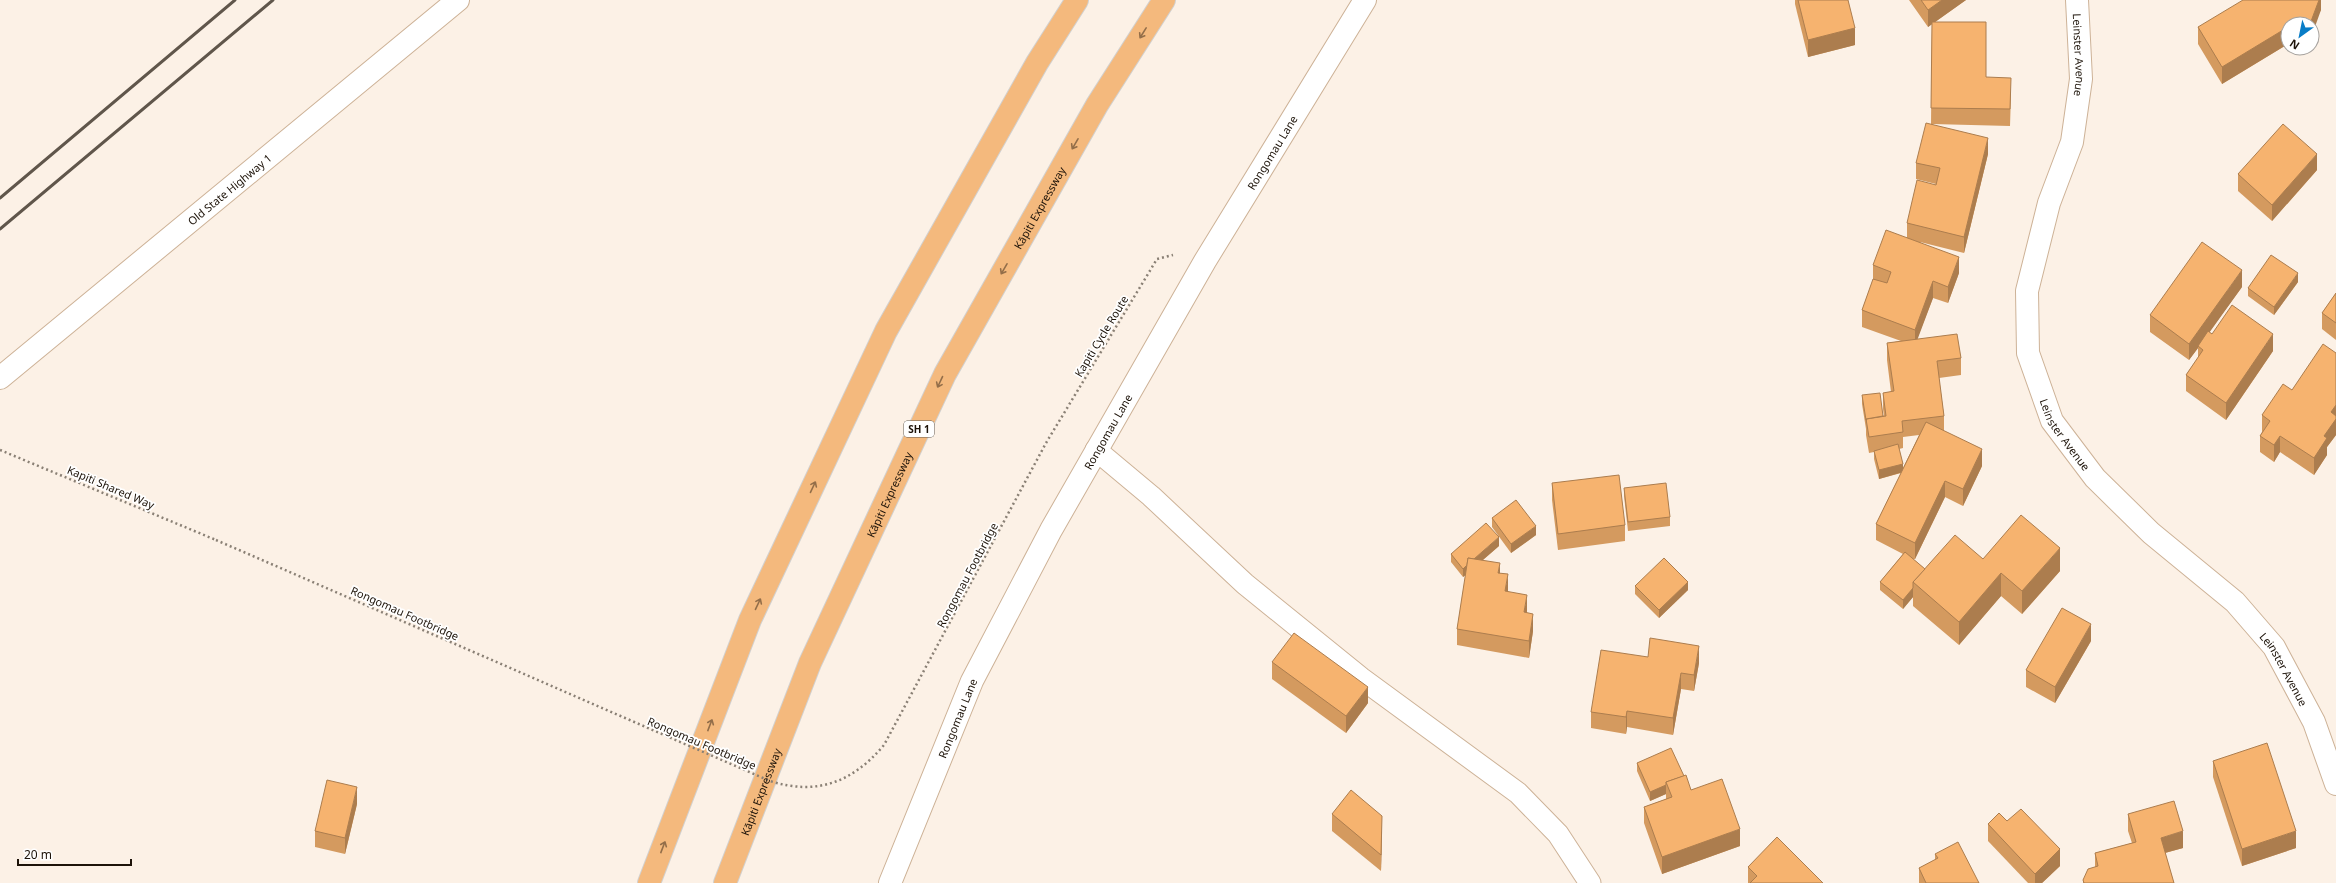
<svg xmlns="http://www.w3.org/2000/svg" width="2336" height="883" font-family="'Noto Sans',sans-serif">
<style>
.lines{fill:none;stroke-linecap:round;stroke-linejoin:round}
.lane-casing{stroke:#cdb297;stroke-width:23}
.street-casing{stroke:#cdb297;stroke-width:24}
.secondary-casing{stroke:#cdb297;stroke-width:24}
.highway-casing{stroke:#d2d0ce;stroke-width:24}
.path{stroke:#8a8075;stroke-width:2.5;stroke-dasharray:2 3;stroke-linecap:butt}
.lane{stroke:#fff;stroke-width:21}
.street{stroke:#fff;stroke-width:22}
.secondary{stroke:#fff;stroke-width:22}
.highway{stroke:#f4b97d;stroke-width:22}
.rail{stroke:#60564b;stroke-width:3}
.path-bridge{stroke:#8a8075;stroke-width:2.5;stroke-dasharray:2 3;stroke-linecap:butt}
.wall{fill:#d49a5f;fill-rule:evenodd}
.shaded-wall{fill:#ac7d4e}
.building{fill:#f6b36f;stroke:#ac7d4e}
.oneway{stroke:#936e49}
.labels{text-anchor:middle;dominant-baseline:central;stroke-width:3.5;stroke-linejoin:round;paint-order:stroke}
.shield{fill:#fff;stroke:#615a53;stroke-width:1}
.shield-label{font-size:10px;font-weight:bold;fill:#1d1309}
.street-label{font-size:11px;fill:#1d1309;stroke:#fff}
</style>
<rect width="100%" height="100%" fill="#fcf1e6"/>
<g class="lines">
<!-- lane casing -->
<g class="lane-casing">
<polyline id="lane" points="1096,450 1151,496 1245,584 1361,678 1518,793 1558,834 1590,883"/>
</g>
<!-- street casing -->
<g class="street-casing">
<g id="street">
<path id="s1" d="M2077 0 2081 79 2072 142 2049 203 2027 291 2028 353 2052 421 2095 478 2151 533 2235 602 2274 647 2314 722 2336 784"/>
<path id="s2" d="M890 883 972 681 1051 530 1205 261 1365 0"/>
</g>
</g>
<!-- secondary casing -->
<g class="secondary-casing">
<g id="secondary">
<path id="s3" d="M0 378 458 0"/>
</g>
</g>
<!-- highway casing -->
<g class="highway-casing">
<g id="highway">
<polyline points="649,883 750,620 886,331 1037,63 1077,0"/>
<path id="s4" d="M725 883 810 663 945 374 1097 105 1164 0"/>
</g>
</g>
<!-- path -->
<g class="path">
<polyline points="1046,443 1157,259 1173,255"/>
<polyline points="0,450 216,540"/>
</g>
<!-- lane -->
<use href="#lane" class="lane"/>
<!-- street -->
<use href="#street" class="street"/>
<!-- secondary -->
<use href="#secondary" class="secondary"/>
<!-- highway -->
<use href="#highway" class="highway"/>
<!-- rail -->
<g class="rail">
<polyline points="0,198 235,0"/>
<polyline points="0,229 273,0"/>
</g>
<!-- path-bridge -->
<path class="path-bridge" d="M216 540 770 781C817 796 853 782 884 745L1046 443"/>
</g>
<!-- wall -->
<g class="wall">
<polygon points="1795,0 1848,0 1855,45 1808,57 1795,4"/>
<path d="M1909 0H1966L1935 22 1986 77 2011 94 2010 126 1932 124 1988 154 1964 253 1920 242 1959 273 1948 303 1933 298 1917 339 1961 358V375L1939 378 1944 416V431L1982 466 1963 506 1945 497 1915 559H1913L1925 569 1983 559 2060 571 2022 614 2001 596 1959 645 1913 606V597L1903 609 1880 590V582L1903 554 1876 540V524L1901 473 1879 479 1874 459V452L1869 453 1866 435V428V429L1862 404V395L1884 416 1883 409V393L1891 392 1887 360V343L1901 341 1862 327V310L1873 280V265L1907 237V223L1936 184 1916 179V163L1931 124 1932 24 1928 27ZM1919 435 1903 468 1899 449 1903 448V437Z"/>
<polygon points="2321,0 2321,10 2312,24 2288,24 2288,44 2222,84 2198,44 2198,27"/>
<polygon points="2317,170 2272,221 2238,191 2238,174"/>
<polygon points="2298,282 2274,315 2248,296 2248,288"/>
<polygon points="2242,287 2209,332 2212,334 2273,351 2226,420 2186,391 2186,375 2198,358 2198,348 2189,360 2150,332 2150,315"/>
<polygon points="2336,293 2336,340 2322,329 2322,313"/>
<polygon points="2336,353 2336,435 2327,447 2327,455 2314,475 2280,452 2274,462 2260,452 2260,436 2262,432 2262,415"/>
<polygon points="1552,483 1625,525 1625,541 1558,550 1552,500"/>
<polygon points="1624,488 1670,517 1670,526 1628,531 1624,496"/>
<polygon points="1492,518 1536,535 1511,553 1492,527"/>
<polygon points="1499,546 1483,560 1500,573 1508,591 1527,611 1527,613 1533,631 1529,658 1457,645 1457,629 1466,575 1463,577 1451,562 1451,554"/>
<polygon points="1635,586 1688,590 1659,618 1635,594"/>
<polygon points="2091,641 2055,703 2026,687 2026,670"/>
<polygon points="1648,657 1699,663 1694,691 1681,689 1673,735 1627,727 1626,734 1591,728 1591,712"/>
<polygon points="1272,662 1368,703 1346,733 1272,679"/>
<polygon points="2213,761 2296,848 2242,866 2213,777"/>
<polygon points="1637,763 1684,776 1691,790 1740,846 1662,874 1644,823 1644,807 1666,799 1666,794 1650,801 1637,771"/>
<polygon points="357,804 345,854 315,847 315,831"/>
<polygon points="1332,814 1382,832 1381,871 1332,831"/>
<polygon points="2128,814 2183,848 2165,853 2174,883 2083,883 2083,880 2095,867 2095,853 2132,843 2128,831"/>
<polygon points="1988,824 2060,866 2042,883 2028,883 1988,841"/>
<polygon points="1935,854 1979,883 1919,883 1919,868 1935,860"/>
<polygon points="1748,867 1823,883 1748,883"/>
</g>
<!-- shaded-wall -->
<g class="shaded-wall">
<polygon points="1942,0 1966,0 1928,27 1928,10"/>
<polygon points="2319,0 2321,0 2321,10 2312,35 2312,24 2310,24"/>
<polygon points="2288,27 2288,44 2222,84 2222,67"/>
<polygon points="1855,28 1855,45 1808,57 1808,40"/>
<polygon points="1988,138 1988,154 1964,253 1964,237"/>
<polygon points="2317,154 2317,170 2272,221 2272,205"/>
<polygon points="1959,257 1959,273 1948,303 1948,287"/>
<polygon points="2242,270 2242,287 2199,347 2198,346 2198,348 2189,360 2189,344"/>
<polygon points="2298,273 2298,282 2274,315 2274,307"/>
<polygon points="1933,281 1933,298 1915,346 1915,330"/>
<polygon points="2273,334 2273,351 2226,420 2226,403"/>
<polygon points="2336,405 2336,435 2327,447 2327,455 2314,475 2314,458 2324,436 2331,412"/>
<polygon points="2280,436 2280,452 2274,462 2274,445"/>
<polygon points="1982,449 1982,466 1963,506 1963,489"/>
<polygon points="1903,464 1903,472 1879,479 1879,470"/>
<polygon points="1945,481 1945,497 1915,559 1915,543"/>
<polygon points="1536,526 1536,535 1511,553 1511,544"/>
<polygon points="1499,537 1499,546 1463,577 1463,569"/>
<polygon points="2060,548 2060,571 2022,614 2022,591"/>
<polygon points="1500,563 1500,579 1498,573"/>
<polygon points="2001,573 2001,596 1959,645 1959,622"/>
<polygon points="1508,574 1508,591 1505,607 1505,591"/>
<polygon points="1688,582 1688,590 1659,618 1659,610"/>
<polygon points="1913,588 1913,597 1903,609 1903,600"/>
<polygon points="1527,595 1527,611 1524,629 1524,612"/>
<polygon points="1533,614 1533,631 1529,658 1529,641"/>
<polygon points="2091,624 2091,641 2055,703 2055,687"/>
<polygon points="1699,646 1699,663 1694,691 1694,675"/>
<polygon points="1681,673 1681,689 1673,735 1673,718"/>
<polygon points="1368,687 1368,703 1346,733 1346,716"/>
<polygon points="1627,711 1627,727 1626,734 1626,717"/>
<polygon points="1666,785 1666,794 1650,801 1650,792"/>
<polygon points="357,787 357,804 345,854 345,838"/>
<polygon points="1382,816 1382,832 1381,871 1381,855"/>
<polygon points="1740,829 1740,846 1662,874 1662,857"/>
<polygon points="2183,831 2183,848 2161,854 2161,838"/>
<polygon points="2296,831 2296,848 2242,866 2242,849"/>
<polygon points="2060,849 2060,866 2042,883 2035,883 2035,874"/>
</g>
<!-- building -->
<g class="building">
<polygon points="1798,0 1848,0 1855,28 1808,40"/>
<polygon points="1921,0 1942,0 1928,10"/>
<polygon points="2243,0 2319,0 2310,24 2288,24 2288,27 2222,67 2198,27"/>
<polygon points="1932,22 1986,22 1986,77 2011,78 2010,109 1931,108"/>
<polygon points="1926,123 1988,138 1964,237 1907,223 1917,180 1936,185 1940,168 1916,163"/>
<polygon points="2283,124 2317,154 2272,205 2238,174"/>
<polygon points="1886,230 1959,257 1948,287 1933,281 1915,330 1862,310 1873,279 1887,283 1891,272 1873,265"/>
<polygon points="2202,242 2242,270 2189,344 2150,315"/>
<polygon points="2271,255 2298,273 2274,307 2248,288"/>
<polygon points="2336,293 2336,323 2322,313"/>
<polygon points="2232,305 2273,334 2226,403 2186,375 2203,350 2198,346 2208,331 2212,334"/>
<polygon points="1957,334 1961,358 1937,361 1944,416 1902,421 1903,432 1869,437 1866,419 1886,416 1883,393 1894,391 1887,343"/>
<polygon points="2323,344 2336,353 2336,405 2331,412 2336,416 2336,419 2324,436 2327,438 2314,458 2280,436 2274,445 2260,436 2270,421 2262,415 2283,384 2292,390"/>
<polygon points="1880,393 1883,416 1866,419 1867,420 1866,420 1862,395"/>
<polygon points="1926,422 1982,449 1963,489 1945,481 1915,543 1876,524"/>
<polygon points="1898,444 1903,464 1879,470 1874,451"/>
<polygon points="1619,475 1625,525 1558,534 1552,483"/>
<polygon points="1666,483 1670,517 1628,522 1624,488"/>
<polygon points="1516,500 1536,526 1511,544 1492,518"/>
<polygon points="2021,515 2060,548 2022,591 2001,573 1959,622 1913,582 1955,535 1983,559"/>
<polygon points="1486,523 1499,537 1474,559 1468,558 1467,565 1463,569 1451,554"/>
<polygon points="1905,552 1925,569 1913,582 1913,588 1903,600 1880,582"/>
<polygon points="1468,558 1500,563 1498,573 1508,574 1505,591 1527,595 1524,612 1533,614 1529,641 1457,629"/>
<polygon points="1664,558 1688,582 1659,610 1635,586"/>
<polygon points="2062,608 2091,624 2055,687 2026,670"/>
<polygon points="1294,633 1368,687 1346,716 1272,662"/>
<polygon points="1650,638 1699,646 1694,675 1681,673 1673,718 1627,711 1626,717 1591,712 1601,650 1648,657"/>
<polygon points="2267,743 2296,831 2242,849 2213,761"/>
<polygon points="1671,748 1684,776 1666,782 1666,785 1650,792 1637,763"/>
<polygon points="1686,775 1691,790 1722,779 1740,829 1662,857 1644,807 1672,797 1666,782"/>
<polygon points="327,780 357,787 345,838 315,831"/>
<polygon points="1351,790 1382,816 1381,855 1332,814"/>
<polygon points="2174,801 2183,831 2161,838 2174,883 2084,883 2083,880 2088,869 2098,866 2095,853 2136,842 2128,814"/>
<polygon points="2021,809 2060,849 2035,874 1988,824 1999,813 2007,821"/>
<polygon points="1777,837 1823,883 1750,883 1757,876 1748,867"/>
<polygon points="1958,842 1979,883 1926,883 1919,868 1938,858 1935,854"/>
</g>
<!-- one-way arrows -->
<defs><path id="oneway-shaft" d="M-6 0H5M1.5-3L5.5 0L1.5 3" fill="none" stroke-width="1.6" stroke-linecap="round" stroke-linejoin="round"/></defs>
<g class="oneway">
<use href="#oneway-shaft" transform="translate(1143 33) rotate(122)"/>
<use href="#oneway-shaft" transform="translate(1075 144) rotate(120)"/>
<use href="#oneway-shaft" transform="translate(1004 269) rotate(120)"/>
<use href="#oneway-shaft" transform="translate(940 382) rotate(115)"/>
<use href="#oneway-shaft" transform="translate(813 487) rotate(-65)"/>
<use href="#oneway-shaft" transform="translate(758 604) rotate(-65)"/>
<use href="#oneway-shaft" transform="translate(710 725) rotate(-69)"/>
<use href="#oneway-shaft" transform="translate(663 847) rotate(-69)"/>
</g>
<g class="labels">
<!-- shield labels -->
<rect class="shield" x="904" y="421" width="30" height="16" rx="3"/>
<g class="shield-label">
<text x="919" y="429">SH 1</text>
</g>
<!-- street labels -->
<g class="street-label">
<text stroke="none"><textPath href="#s1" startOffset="55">Leinster Avenue</textPath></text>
<text stroke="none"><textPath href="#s2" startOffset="826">Rongomau Lane</textPath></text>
<text stroke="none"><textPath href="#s3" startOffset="297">Old State Highway 1</textPath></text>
<text stroke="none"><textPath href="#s4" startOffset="746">Kāpiti Expressway</textPath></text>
<text transform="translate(1101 336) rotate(-59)">Kapiti Cycle Route</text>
<text stroke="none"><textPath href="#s2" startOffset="502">Rongomau Lane</textPath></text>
<text stroke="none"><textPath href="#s1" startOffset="451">Leinster Avenue</textPath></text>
<text transform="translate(111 487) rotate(23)">Kapiti Shared Way</text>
<text stroke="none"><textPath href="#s4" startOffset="422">Kāpiti Expressway</textPath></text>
<text transform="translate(967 575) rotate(-62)">Rongomau Footbridge</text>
<text transform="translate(405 613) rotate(24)">Rongomau Footbridge</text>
<text stroke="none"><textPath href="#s1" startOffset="775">Leinster Avenue</textPath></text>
<text stroke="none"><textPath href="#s2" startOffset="178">Rongomau Lane</textPath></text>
<text transform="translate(702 743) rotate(23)">Rongomau Footbridge</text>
<text stroke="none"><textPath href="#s4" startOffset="98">Kāpiti Expressway</textPath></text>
</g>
</g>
<!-- north arrow -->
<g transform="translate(2300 36) rotate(213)"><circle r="19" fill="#ffffff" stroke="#a5a19d"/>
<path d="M0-3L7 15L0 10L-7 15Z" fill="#097dc7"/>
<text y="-6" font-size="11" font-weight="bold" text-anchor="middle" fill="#1d1309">N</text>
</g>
<!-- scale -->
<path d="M18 859v6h113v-6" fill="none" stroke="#1d1309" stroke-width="2"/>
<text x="24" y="859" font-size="12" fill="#1d1309" stroke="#ffffff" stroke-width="3" paint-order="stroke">20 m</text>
</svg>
